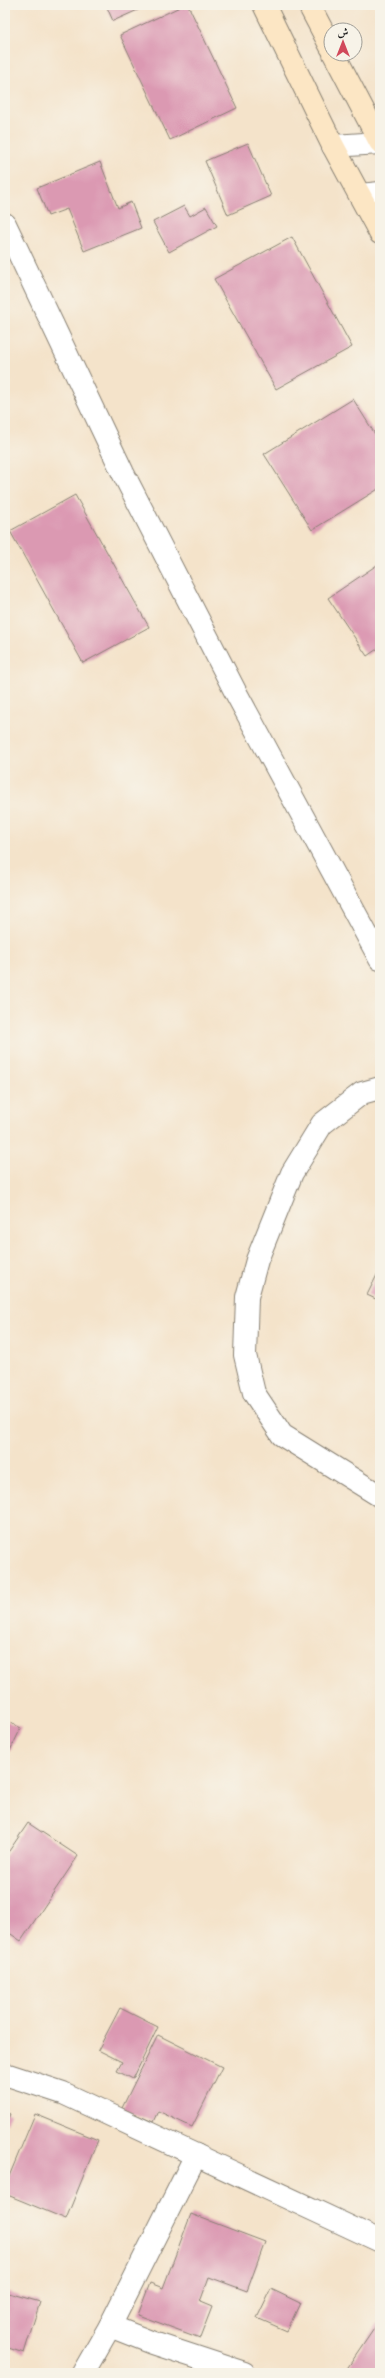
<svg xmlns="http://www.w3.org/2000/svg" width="385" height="2378" font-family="'IM FELL DW Pica',Amiri,serif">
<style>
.building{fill:#db99b2}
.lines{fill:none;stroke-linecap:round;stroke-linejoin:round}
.minor-casing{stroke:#888073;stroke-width:24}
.secondary-casing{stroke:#888073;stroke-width:24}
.minor{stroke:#fff;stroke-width:22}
.secondary{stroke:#fce6c4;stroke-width:22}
</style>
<rect width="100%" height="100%" fill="#f7f3e8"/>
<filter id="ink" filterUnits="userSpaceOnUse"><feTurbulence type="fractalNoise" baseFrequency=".025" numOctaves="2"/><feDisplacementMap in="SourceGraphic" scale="8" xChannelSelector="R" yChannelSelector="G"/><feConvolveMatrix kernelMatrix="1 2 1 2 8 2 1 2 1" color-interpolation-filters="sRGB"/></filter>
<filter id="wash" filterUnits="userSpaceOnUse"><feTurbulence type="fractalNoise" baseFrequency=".012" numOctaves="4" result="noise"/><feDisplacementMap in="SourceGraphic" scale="16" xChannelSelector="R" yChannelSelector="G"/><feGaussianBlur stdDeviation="0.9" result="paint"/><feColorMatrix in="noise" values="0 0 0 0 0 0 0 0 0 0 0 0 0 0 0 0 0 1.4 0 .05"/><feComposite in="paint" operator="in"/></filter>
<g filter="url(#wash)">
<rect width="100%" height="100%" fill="#f4e3ca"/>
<g id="blocks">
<!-- building -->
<g class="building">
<polygon points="106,5 149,5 113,21"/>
<polygon points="184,5 188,5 237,108 170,140 120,35"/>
<polygon points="248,143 271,196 228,215 205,161"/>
<polygon points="100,162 118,208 131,202 141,228 84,251 67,209 48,216 37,188"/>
<polygon points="184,206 190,216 206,207 217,226 169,252 153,222"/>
<polygon points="292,237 352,347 276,389 214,279"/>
<polygon points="353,399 380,442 380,488 312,530 264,454"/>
<polygon points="75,495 149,627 83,663 10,531"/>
<polygon points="380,563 380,647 367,656 328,598"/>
<polygon points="380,1269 380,1301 367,1295"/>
<polygon points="5,1720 21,1728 5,1761"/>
<polygon points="28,1823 78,1856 21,1941 5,1930 5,1857"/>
<polygon points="120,2008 158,2027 133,2079 117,2071 122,2062 98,2050"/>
<polygon points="158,2035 222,2067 192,2127 158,2111 153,2122 122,2108"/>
<polygon points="5,2112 10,2114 5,2125"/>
<polygon points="35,2114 98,2140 66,2219 5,2194 5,2186"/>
<polygon points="191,2214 265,2242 247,2291 209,2277 200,2302 212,2307 200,2338 138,2315 150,2283 163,2288"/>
<polygon points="271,2289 300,2303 287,2331 257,2318"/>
<polygon points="5,2292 40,2302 24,2353 5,2347"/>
<polygon points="380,2320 380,2373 344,2373"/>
</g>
</g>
</g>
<g filter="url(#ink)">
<use href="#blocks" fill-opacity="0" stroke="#888073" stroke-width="1"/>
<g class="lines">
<!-- minor casing -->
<g class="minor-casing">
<g id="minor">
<polyline points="333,146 380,143"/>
<polyline points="360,195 380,193"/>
<polyline points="5,224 123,473 235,691 380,959"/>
<polyline points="380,1088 362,1093 322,1124 292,1173 257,1260 247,1297 245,1355 254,1393 282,1435 380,1496"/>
<polyline points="5,2074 63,2093 380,2241"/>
<polyline points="196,2155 110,2326 153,2343 244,2373"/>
<polyline points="83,2373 110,2326"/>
</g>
</g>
<!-- secondary casing -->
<g class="secondary-casing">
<g id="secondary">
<polyline points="264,5 333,146 380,233"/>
<polyline points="309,5 331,47"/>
<polyline points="334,54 380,142"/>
</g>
</g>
<!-- minor -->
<use href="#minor" class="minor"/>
<!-- secondary -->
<use href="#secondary" class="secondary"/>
</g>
</g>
<!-- margin -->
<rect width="385" height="2378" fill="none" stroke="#f7f3e8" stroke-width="20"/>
<!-- north arrow -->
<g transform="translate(343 42)"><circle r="19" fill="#f7f3e8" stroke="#9f9d96"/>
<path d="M0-3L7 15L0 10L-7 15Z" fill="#d1495b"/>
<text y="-6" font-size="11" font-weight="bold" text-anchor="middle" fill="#1c1c1c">ش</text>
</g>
</svg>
